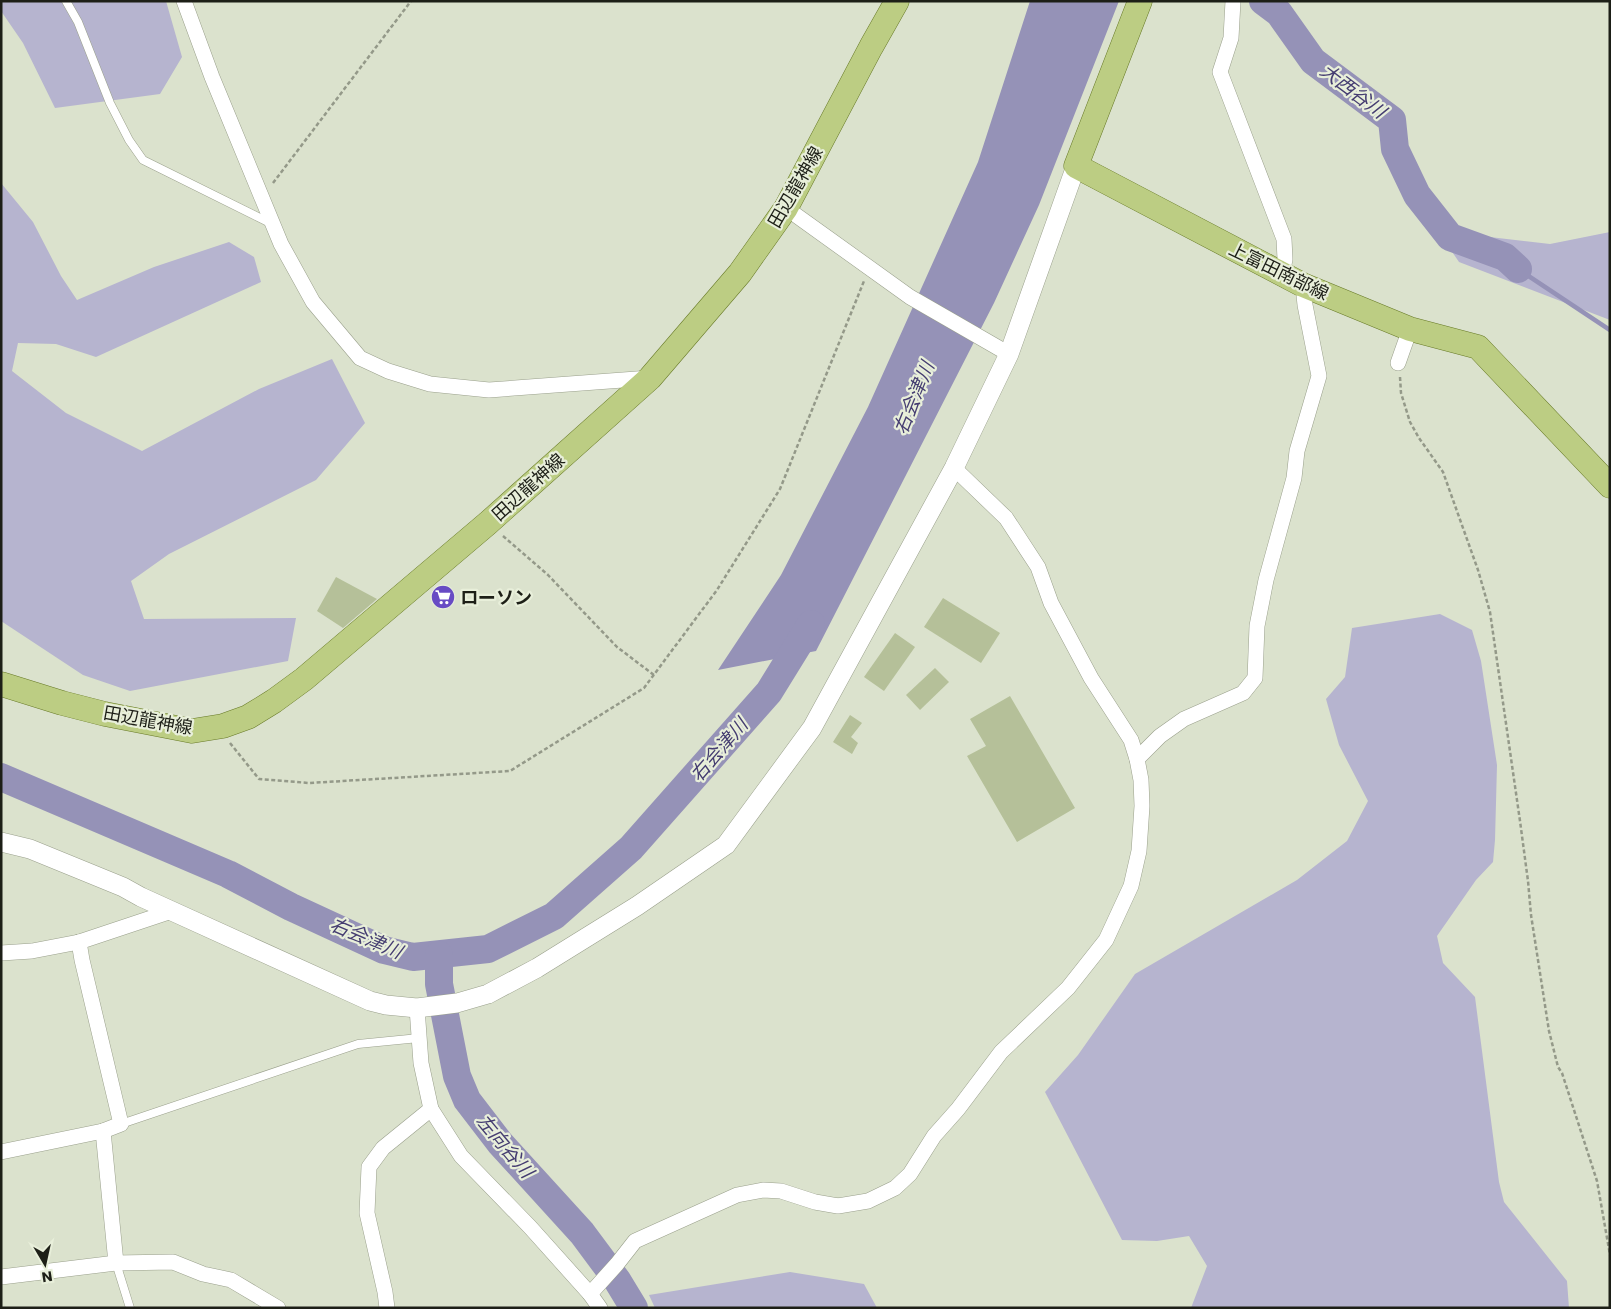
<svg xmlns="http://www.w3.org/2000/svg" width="1611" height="1309" font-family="Poppins,'Noto Sans JP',sans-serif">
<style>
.green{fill:#b6b4cf}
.water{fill:#9592b7}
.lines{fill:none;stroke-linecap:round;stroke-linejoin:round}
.stream{stroke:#9592b7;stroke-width:4.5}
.river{stroke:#9592b7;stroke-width:28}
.building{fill:#b5c099}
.service-casing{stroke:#9aa08c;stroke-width:9}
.minor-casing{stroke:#9aa08c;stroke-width:16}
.tertiary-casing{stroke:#9aa08c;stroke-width:20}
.primary-casing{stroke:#687a28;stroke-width:25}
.path{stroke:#949989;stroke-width:2.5;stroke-dasharray:4 2.5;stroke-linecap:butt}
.service{stroke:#fff;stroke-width:8}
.minor{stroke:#fff;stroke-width:15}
.tertiary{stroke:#fff;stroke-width:19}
.primary{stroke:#bccd83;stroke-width:24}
.labels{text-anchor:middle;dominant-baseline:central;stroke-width:4.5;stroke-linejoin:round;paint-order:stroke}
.street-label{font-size:18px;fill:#1d1f17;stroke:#e8efda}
.poi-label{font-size:18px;font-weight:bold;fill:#1d1f17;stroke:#e8efda;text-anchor:start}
.water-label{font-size:19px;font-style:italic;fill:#453d71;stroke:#e8efda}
</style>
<rect width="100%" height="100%" fill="#dbe2cd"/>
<!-- green -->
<g class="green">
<polygon points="1,1 166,1 182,57 160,94 55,108 23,43 1,11"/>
<polygon points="1,183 33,222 61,276 77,300 154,267 229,242 254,257 261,282 96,357 56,344 18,343 12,371 66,413 142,451 259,389 332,359 365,423 316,480 169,554 131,581 144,619 296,618 288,661 130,691 83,675 1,621"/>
<polygon points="1438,231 1550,244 1610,232 1610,320 1459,262"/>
<polygon points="1440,614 1472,630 1481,661 1497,765 1495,840 1493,862 1476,880 1437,936 1443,963 1475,997 1499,1182 1504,1202 1567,1281 1569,1308 1191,1308 1207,1266 1189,1236 1157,1241 1122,1240 1045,1092 1078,1055 1135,974 1297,880 1347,841 1368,801 1339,745 1326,699 1345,677 1352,628"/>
<polygon points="790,1272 864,1284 877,1308 655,1308 649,1295"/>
</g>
<!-- water -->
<polygon class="water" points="1030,1 1119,1 1039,205 994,303 816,651 718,670 781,575 868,407 978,162"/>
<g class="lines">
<!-- stream -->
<polyline class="stream" points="1518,269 1610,330"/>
<!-- river -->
<g class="river">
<polyline points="1263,1 1279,13 1313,61 1392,120 1395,149 1417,195 1450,237 1505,257 1518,269"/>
<polyline points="1,777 228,874 291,907 384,950 413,957 488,949 554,916 631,848 769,692 811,624"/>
<polyline points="439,955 439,984 457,1076 467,1100 500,1143 582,1233 617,1280 634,1308"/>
</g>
</g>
<!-- building -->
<g class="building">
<polygon points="336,577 377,599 343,628 317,611"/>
<polygon points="943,598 1000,633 981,663 924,627"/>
<polygon points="895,633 915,647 884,691 864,677"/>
<polygon points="935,668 949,682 920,710 906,695"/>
<polygon points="1010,696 1075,808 1017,842 967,756 986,746 970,719"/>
<polygon points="850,715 862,723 851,737 858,743 852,754 833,742"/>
</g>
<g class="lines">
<!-- service casing -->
<g class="service-casing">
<g id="service">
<polyline points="66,1 78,22 110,103 129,140 143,160 270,223"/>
<polyline points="121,1124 358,1044 419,1038"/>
<polyline points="116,1263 130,1308"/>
</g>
</g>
<!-- minor casing -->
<g class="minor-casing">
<g id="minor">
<polyline points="184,1 212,77 281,244 313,302 360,358 388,371 430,384 489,390 650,378"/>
<polyline points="1233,1 1231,38 1220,72 1284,239 1285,259 1282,275"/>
<polyline points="786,208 910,297 1009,354"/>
<polyline points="1398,363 1410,329"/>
<polyline points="1137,759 1160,736 1184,719 1243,693 1255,678 1257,626 1266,580 1294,478 1297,451 1319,376 1305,305 1303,285"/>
<polyline points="1,953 32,951 79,942 172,911"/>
<polyline points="417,1008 421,1063 431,1109 461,1156 530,1227 590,1294 600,1308"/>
<polyline points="103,1131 116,1263"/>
<polyline points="1,1152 103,1131 121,1124 82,960 79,942"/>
<polyline points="1,1277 116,1263 173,1262 203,1274 231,1280 278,1308"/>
<polyline points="590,1294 617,1264 635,1241 737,1195 763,1190 781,1191 815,1202 838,1206 868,1201 895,1188 910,1174 934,1136 958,1109 1001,1052 1068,988 1106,940 1131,886 1139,851 1142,806 1141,780 1137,759 1131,740 1091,678 1051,603 1038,567 1006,518 954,468"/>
<polyline points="387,1308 385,1292 367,1213 369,1167 383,1148 431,1109"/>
</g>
</g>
<!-- tertiary casing -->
<g class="tertiary-casing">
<polyline id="tertiary" points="1,842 30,849 123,887 141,897 370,1001 386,1005 417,1008 457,1003 488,994 537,968 637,906 726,845 812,728 954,468 1009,354 1076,166"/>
</g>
<!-- primary casing -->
<g class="primary-casing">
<g id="primary">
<polyline points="1140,1 1076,166 1303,285 1410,329 1478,347 1610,486"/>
<polyline points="1,684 62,703 105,714 192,731 223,726 248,717 274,701 304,679 488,523 650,378 740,273 786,208 871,47 897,1"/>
</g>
</g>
<!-- path -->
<g class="path">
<polyline points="273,183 411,1"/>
<polyline points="1400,377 1401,393 1410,422 1419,438 1443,472 1478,570 1490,612 1520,821 1528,881 1531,915 1549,1031 1558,1067 1562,1073 1597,1181 1610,1255"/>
<polyline points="503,536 548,575 617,647 654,675"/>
<polyline points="230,743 259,779 309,783 510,771 644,688 717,590 780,489 864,281"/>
</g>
<!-- service -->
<use href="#service" class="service"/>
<!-- minor -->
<use href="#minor" class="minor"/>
<!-- tertiary -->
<use href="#tertiary" class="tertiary"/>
<!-- primary -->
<use href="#primary" class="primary"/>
</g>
<!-- icons -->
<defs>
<g id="supermarket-disc" transform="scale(1.25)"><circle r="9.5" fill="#684bc4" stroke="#e8efda"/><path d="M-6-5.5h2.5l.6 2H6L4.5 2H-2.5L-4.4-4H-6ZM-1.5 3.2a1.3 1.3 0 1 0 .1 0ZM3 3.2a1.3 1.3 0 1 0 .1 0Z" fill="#fff"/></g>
</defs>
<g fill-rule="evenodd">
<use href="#supermarket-disc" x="443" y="597"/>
</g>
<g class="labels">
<!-- street labels -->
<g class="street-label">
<text transform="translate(795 187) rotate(-60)">田辺龍神線</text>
<text transform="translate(1279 271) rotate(26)">上富田南部線</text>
<text transform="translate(528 487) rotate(-42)">田辺龍神線</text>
<text transform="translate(148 720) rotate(10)">田辺龍神線</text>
</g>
<!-- poi labels -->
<g class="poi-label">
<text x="460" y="597">ローソン</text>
</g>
<!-- water labels -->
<g class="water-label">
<text transform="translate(1353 91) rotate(37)">大西谷川</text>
<text transform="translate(914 398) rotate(-68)">右会津川</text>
<text transform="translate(719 750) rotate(-49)">右会津川</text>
<text transform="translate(366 938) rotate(23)">右会津川</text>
<text transform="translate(505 1146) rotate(50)">左向谷川</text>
</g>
</g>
<!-- border -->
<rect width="1611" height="1309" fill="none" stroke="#1d1f17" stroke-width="5"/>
<!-- north arrow -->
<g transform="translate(45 1264) rotate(171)" stroke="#e8efda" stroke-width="4" paint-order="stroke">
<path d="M0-4L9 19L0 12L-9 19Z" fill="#1d1f17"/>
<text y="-8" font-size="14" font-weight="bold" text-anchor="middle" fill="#1d1f17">N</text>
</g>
</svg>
